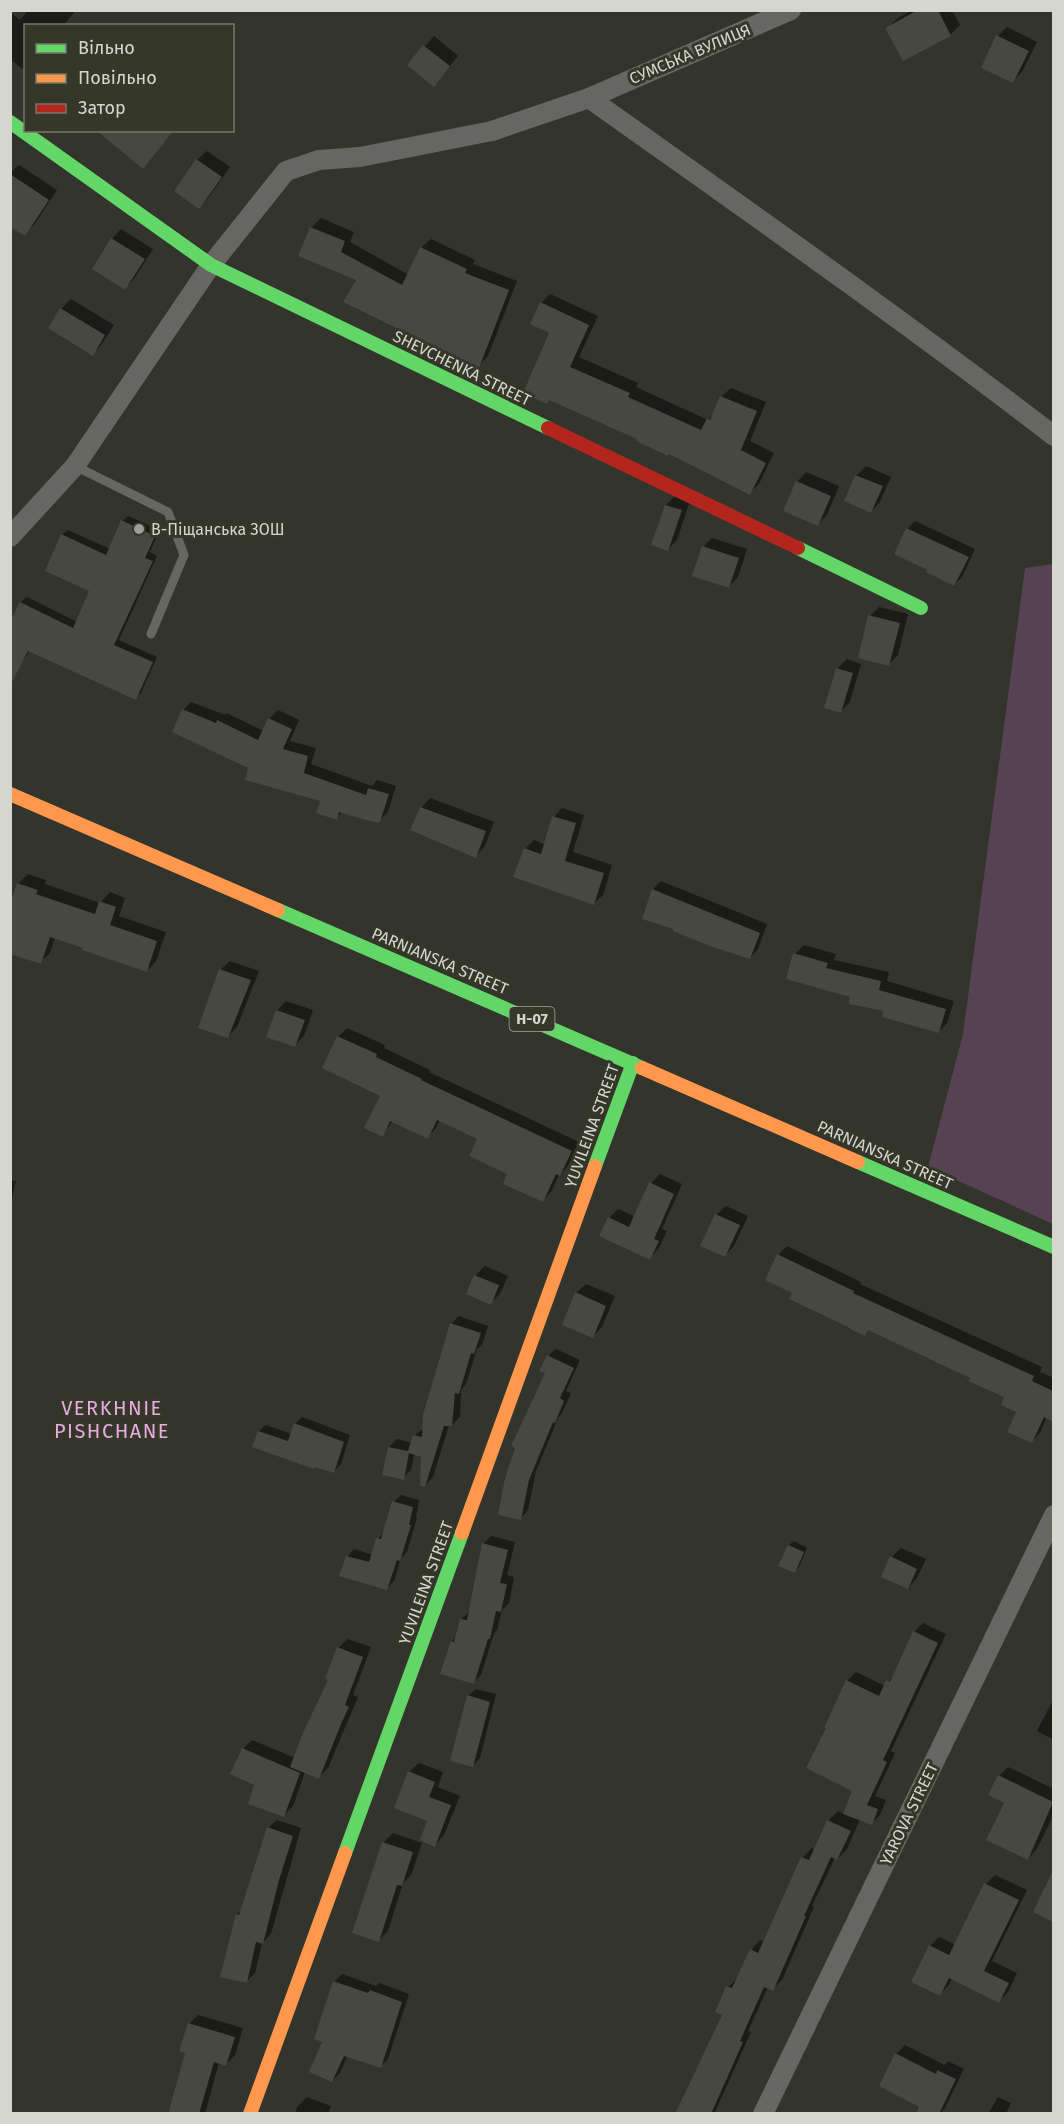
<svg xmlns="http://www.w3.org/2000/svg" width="1064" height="2124" font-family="'Fira Sans',sans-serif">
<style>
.green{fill:#564253}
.shadow{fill:#0007}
.building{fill:#464841}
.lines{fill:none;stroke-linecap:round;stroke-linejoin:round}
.lane{stroke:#666763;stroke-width:9}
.street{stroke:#666763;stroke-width:20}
.fast{stroke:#63d668;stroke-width:14}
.slow{stroke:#ff974d;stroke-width:14}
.jam{stroke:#b3261e;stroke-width:14}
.poi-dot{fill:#9c9e95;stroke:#353729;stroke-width:2}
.labels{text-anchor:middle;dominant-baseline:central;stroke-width:6;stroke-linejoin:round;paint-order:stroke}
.shield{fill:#353729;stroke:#a5a79c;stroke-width:1.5}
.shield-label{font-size:15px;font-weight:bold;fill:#d5d7ce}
.street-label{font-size:16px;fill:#d5d7ce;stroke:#353729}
.poi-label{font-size:16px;fill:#d5d7ce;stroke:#353729;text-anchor:start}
.quarter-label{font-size:20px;letter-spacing:1.5px;fill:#e8ace2;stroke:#353729}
</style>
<rect width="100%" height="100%" fill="#33342c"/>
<!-- green -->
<polygon class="green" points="1053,564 1054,564 1053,1224 928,1167 963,1034 1025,568"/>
<!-- shadow -->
<g class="shadow">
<polygon points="28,10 76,10 63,26 26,26 26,72 10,59 10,12 20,20"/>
<polygon points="912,10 952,10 960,25 950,35 887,28 897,19"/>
<polygon points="1007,27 1037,42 1022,72 1013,81 998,36"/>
<polygon points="434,36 458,56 434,85 409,65"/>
<polygon points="207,151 230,167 208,198 199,207 197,160"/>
<polygon points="19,165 57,190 34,225 25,234 10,225 10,173"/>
<polygon points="321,218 354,232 350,242 409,275 421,248 431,239 475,260 473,264 517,281 488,356 478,366 358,279 311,228"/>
<polygon points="121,229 153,249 134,279 125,288 112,239"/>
<polygon points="550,294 598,316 579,357 638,383 636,387 708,420 715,412 721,397 731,388 766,402 750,441 774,453 759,484 749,493 639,439 550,399 551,332 541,303"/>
<polygon points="71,299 114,325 102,344 93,354 50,328 61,309"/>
<polygon points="866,466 891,477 880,502 871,512 856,476"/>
<polygon points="806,472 839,486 827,515 818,524 797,482"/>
<polygon points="675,496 690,501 677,540 668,549 666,505"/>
<polygon points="128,516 160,530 150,552 157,556 119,640 157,657 141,693 136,698 30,650 20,665 10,624 21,602 27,597 77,622 91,590 62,535 68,530 110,549 122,521"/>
<polygon points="915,521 975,549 962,577 954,585 929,569 896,553 908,528"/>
<polygon points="712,538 747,549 738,577 729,586 703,547"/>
<polygon points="879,607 908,614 898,655 889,664 870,616"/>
<polygon points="847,659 861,664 850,702 841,711 837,669"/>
<polygon points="191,702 225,715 226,713 264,731 269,719 278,710 299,720 290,741 316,748 311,764 372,786 377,780 396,786 388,812 380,820 343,811 336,818 322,800 250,768 183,710"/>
<polygon points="430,798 494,822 485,846 476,856 421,808"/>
<polygon points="562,808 584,815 573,852 612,865 603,895 594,903 525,849 534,840 546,845 554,817"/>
<polygon points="28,874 46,880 45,884 100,903 110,892 125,898 119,916 166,932 156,961 147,971 55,937 50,953 40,962 10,908 19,883"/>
<polygon points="661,881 767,924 758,949 750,958 653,889"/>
<polygon points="804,945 836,954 834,960 889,972 887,981 954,1001 947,1023 939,1032 852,996 795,954"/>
<polygon points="230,961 259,971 237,1027 228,1036 220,970"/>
<polygon points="286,1001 313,1010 304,1036 295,1045 277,1011"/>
<polygon points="347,1028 385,1045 384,1048 430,1070 429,1072 579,1142 568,1166 559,1175 551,1192 543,1200 509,1174 479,1138 440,1120 436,1128 428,1137 393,1121 382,1135 382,1095 338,1037"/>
<polygon points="660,1174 682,1184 662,1229 667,1231 659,1248 650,1258 609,1218 618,1209 636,1217 651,1183"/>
<polygon points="10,1180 16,1181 10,1207"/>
<polygon points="726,1206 748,1216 734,1246 725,1255 716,1215"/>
<polygon points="787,1246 861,1282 860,1284 1042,1367 1040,1372 1054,1378 1054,1420 1047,1417 1040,1433 1032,1441 1018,1411 1006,1397 972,1377 869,1330 865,1334 794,1292 778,1255"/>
<polygon points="485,1266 508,1276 500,1294 490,1303 468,1294 476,1275"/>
<polygon points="586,1284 615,1296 602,1327 593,1336 576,1293"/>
<polygon points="459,1316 488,1326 482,1345 477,1349 466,1384 461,1390 460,1417 452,1425 449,1425 433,1477 425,1485 423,1456 414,1454 411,1470 403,1478 389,1447 397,1439 412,1443 414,1436 424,1428 451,1324"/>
<polygon points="556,1349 580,1360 566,1391 571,1393 562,1413 558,1418 536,1471 528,1510 521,1518 548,1356"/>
<polygon points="302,1417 350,1435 341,1464 334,1471 315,1466 259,1431 266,1425 292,1434 295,1424"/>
<polygon points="401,1495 419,1500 416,1518 417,1518 407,1552 401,1558 394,1581 387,1588 347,1557 354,1549 373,1555 378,1539 385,1531 394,1502"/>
<polygon points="491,1536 515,1542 507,1575 514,1577 509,1603 502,1610 497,1630 494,1633 481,1675 473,1683 442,1673 452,1641 457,1636 462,1619 470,1611 483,1544"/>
<polygon points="794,1541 807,1548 799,1567 794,1571 780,1565 789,1545"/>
<polygon points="901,1548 926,1559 917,1578 908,1588 892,1557"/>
<polygon points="923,1623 946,1634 891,1751 895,1753 875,1796 886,1800 880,1815 871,1824 860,1819 847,1849 837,1859 835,1858 812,1906 814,1907 782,1980 772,1989 768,1987 748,2031 751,2032 714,2114 676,2114 724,2014 728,1987 738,1978 751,1950 760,1940 765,1942 803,1857 812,1848 815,1850 828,1821 838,1811 844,1814 854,1790 828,1728 847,1681 856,1672 885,1686 896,1673 914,1632"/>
<polygon points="348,1639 371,1647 353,1695 358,1697 328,1768 319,1777 305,1772 293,1806 284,1815 256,1784 243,1749 252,1740 295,1758 330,1679 338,1648"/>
<polygon points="476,1689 496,1694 480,1758 473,1765 468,1696"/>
<polygon points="1053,1700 1054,1700 1054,1740 1037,1731"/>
<polygon points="419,1763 443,1772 438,1787 460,1796 444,1835 435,1845 429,1820 409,1772"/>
<polygon points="1008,1767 1054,1789 1054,1814 1037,1849 1028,1859 1006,1802 999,1776"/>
<polygon points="277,1820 301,1828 271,1934 262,1943 255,1973 247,1981 237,1914 242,1910 268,1828"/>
<polygon points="393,1833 422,1843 411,1875 403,1883 388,1931 379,1940 383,1843"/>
<polygon points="995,1875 1027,1890 992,1961 1017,1973 1008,1992 999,2001 952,1978 949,1985 940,1994 930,1946 939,1937 956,1945 986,1884"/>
<polygon points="342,1974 376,1986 379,1983 409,1994 388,2059 380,2067 347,2056 340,2073 332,2081 324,2041 334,1982"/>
<polygon points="198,2015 243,2028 235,2055 226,2064 219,2062 205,2114 169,2114 187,2052 189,2024"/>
<polygon points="905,2045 945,2065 948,2061 964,2069 945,2108 940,2114 927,2114 921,2106 896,2054"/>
<polygon points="307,2097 331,2106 328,2114 295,2114 297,2107"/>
<polygon points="998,2097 1011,2103 1006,2114 988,2114"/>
</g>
<!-- building -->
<g class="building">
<polygon points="918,10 938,10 951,36 903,61 885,28"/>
<polygon points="996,35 1029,51 1013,83 981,68"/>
<polygon points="423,45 450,66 434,87 407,65"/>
<polygon points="96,130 174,130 143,169"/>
<polygon points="196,159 222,177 199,209 174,191"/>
<polygon points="10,174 49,200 25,236 10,227"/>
<polygon points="310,227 345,241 341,252 402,285 420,247 467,269 465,273 509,290 479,368 343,302 356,280 298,256"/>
<polygon points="111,238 145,259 125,290 92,269"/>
<polygon points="540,302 589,325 570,367 630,393 628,397 701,430 707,418 710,420 720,396 757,411 741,450 766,463 750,495 669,454 668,456 636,441 637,439 549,400 547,404 523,393 549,333 530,324"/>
<polygon points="60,308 105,335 93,356 48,328"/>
<polygon points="855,475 883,486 871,513 844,501"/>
<polygon points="796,481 831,496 818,526 783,511"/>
<polygon points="665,505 682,510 668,551 651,545"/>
<polygon points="121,520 155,536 145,558 153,561 114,645 153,662 136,700 28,651 10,686 10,621 20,602 73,628 89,591 45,571 61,534 106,555"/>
<polygon points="906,528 969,557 954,586 926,572 927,570 894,554"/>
<polygon points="702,546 739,558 729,588 692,576"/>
<polygon points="868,615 900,623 889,666 858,658"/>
<polygon points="836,668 853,673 841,713 824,708"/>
<polygon points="182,709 216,723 217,720 258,740 268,718 292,729 283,749 308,756 304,773 366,795 368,788 389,794 380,822 373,822 339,812 337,820 316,813 320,801 245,780 248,768 172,732"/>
<polygon points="420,807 486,831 476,858 410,830"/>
<polygon points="552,816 576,823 565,861 604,873 594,905 513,877 524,848 541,854"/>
<polygon points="17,883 38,890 36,894 95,914 99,901 116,907 110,925 157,941 147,972 82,950 83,948 50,937 41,964 10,954 10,903"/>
<polygon points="652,889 760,933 750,959 707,945 673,931 673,929 642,919"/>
<polygon points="793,953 828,963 826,968 881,981 879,990 946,1009 939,1033 882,1017 883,1011 849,1004 850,997 786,979"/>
<polygon points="219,969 251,980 228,1038 198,1028"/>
<polygon points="276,1010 305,1020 295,1047 266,1037"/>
<polygon points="337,1036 377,1054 376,1057 422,1079 421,1080 572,1151 560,1176 556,1174 543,1202 503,1184 507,1174 469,1156 477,1139 437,1120 428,1139 390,1121 383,1137 364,1128 380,1096 322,1068"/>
<polygon points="649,1182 674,1194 654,1239 659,1241 650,1260 599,1236 608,1217 629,1227"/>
<polygon points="715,1214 740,1225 725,1257 700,1246"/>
<polygon points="777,1254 854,1291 853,1293 1034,1376 1032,1381 1053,1391 1053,1422 1044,1417 1032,1443 1007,1432 1016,1412 1001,1405 1004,1397 968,1381 970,1378 868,1330 865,1336 850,1329 850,1328 789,1299 792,1293 765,1280"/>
<polygon points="474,1275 499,1285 491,1305 466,1294"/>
<polygon points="575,1292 606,1306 593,1338 562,1325"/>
<polygon points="450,1323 481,1333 474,1354 471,1353 459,1394 455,1393 452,1426 444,1426 425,1487 420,1486 421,1457 409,1453 404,1480 382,1475 388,1447 408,1451 413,1435 422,1437 423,1415"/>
<polygon points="547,1355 574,1368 560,1398 564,1401 555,1423 553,1422 529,1480 521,1520 498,1515 505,1478 515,1448 511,1446 545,1373 539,1371"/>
<polygon points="294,1423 344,1442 334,1473 315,1467 314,1469 252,1447 258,1431 288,1441"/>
<polygon points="392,1501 413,1507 409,1525 411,1525 400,1561 397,1560 387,1590 339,1576 346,1556 369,1562 376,1538 381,1539"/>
<polygon points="482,1543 508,1550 500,1583 507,1584 501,1612 496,1611 490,1639 488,1639 474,1684 440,1674 451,1641 454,1642 460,1619 467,1620"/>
<polygon points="788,1545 804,1552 795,1573 778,1566"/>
<polygon points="890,1556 917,1569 908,1589 881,1577"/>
<polygon points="913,1631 938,1643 883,1760 887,1762 867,1805 878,1809 872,1825 843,1814 852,1791 806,1768 826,1728 824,1728 846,1680 879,1696 886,1680 890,1682"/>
<polygon points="337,1647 363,1657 345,1705 349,1707 341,1724 319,1779 290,1767 303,1733 328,1680 325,1679"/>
<polygon points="467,1695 490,1702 473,1767 450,1761"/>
<polygon points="242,1748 300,1773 284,1817 248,1804 254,1785 230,1774"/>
<polygon points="408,1771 435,1782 429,1797 451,1805 435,1847 420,1840 427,1821 394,1808"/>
<polygon points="998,1775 1053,1802 1028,1860 986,1840 1004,1803 988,1795"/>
<polygon points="827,1820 851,1831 837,1860 831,1857 804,1916 806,1916 773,1991 764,1987 740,2041 743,2042 711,2114 675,2114 722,2015 715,2012 726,1986 732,1988 750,1949 758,1953 801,1857 809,1860"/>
<polygon points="267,1827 293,1836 279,1880 263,1944 256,1942 247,1983 220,1977 236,1914 239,1915"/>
<polygon points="382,1842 413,1852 402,1886 397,1885 379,1942 352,1933"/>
<polygon points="1053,1870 1053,1922 1033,1912"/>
<polygon points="984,1883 1019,1900 984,1971 1009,1983 999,2003 949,1978 940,1996 911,1982 929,1945 949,1955"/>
<polygon points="333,1981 368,1993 370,1990 402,2002 381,2068 344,2056 332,2082 309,2072 322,2042 314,2039"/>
<polygon points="188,2023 235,2037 226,2066 214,2062 199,2114 168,2114 185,2053 179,2051"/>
<polygon points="895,2053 936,2074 937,2070 956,2079 939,2114 916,2114 919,2107 879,2086"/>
</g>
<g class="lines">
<!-- lane -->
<polyline class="lane" points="75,466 168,512 184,555 151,634"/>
<!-- street -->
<g class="street">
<path d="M589 98C745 209 902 319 1054 436"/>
<polyline points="10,537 75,466 211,265 286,171 319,160 360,157 492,131 589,98 791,10"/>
<polyline points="763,2114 1054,1515"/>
</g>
<!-- fast -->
<g class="fast">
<polyline points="10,122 211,265 548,428"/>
<polyline points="798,548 921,608"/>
<polyline points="278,910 642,1068"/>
<polyline points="858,1162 1054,1247"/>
<polyline points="595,1166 633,1063"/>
<polyline points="345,1853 462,1533"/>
</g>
<!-- slow -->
<g class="slow">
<polyline points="10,794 278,910"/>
<polyline points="642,1068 858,1162"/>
<polyline points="462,1533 595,1166"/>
<polyline points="250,2114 345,1853"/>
</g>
<!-- jam -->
<polyline class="jam" points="548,428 798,548"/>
</g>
<!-- markers -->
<circle class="poi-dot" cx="139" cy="529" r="6"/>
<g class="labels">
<!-- shield labels -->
<rect class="shield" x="509.5" y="1007" width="45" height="24" rx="4.5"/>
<g class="shield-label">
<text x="532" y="1019">Н-07</text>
</g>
<!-- street labels -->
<g class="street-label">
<text transform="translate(690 54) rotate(-23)">СУМСЬКА ВУЛИЦЯ</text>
<text transform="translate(462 368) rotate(26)">SHEVCHENKA STREET</text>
<text transform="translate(440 961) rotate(23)">PARNIANSKA STREET</text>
<text transform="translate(592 1126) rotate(-70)">YUVILEINA STREET</text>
<text transform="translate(885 1155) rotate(24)">PARNIANSKA STREET</text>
<text transform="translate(426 1583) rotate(-70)">YUVILEINA STREET</text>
<text transform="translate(909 1814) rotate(-64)">YAROVA STREET</text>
</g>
<!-- poi labels -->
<g class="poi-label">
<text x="151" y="529">В-Піщанська ЗОШ</text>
</g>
<!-- quarter labels -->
<g class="quarter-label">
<text x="112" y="1408">VERKHNIE<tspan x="112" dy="23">PISHCHANE</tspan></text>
</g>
</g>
<!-- border -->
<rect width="1064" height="2124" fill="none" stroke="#d5d7ce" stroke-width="24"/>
<!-- legend -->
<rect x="24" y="24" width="210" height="108" fill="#353729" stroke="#75776b" stroke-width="1.5"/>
<rect x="36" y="44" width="30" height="9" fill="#63d668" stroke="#75776b" stroke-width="1.5"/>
<text x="78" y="54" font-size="18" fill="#d5d7ce">Вільно</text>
<rect x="36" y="74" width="30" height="9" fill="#ff974d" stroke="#75776b" stroke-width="1.5"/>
<text x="78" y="84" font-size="18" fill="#d5d7ce">Повільно</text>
<rect x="36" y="104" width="30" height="9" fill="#b3261e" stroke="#75776b" stroke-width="1.5"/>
<text x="78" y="114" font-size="18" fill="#d5d7ce">Затор</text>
</svg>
